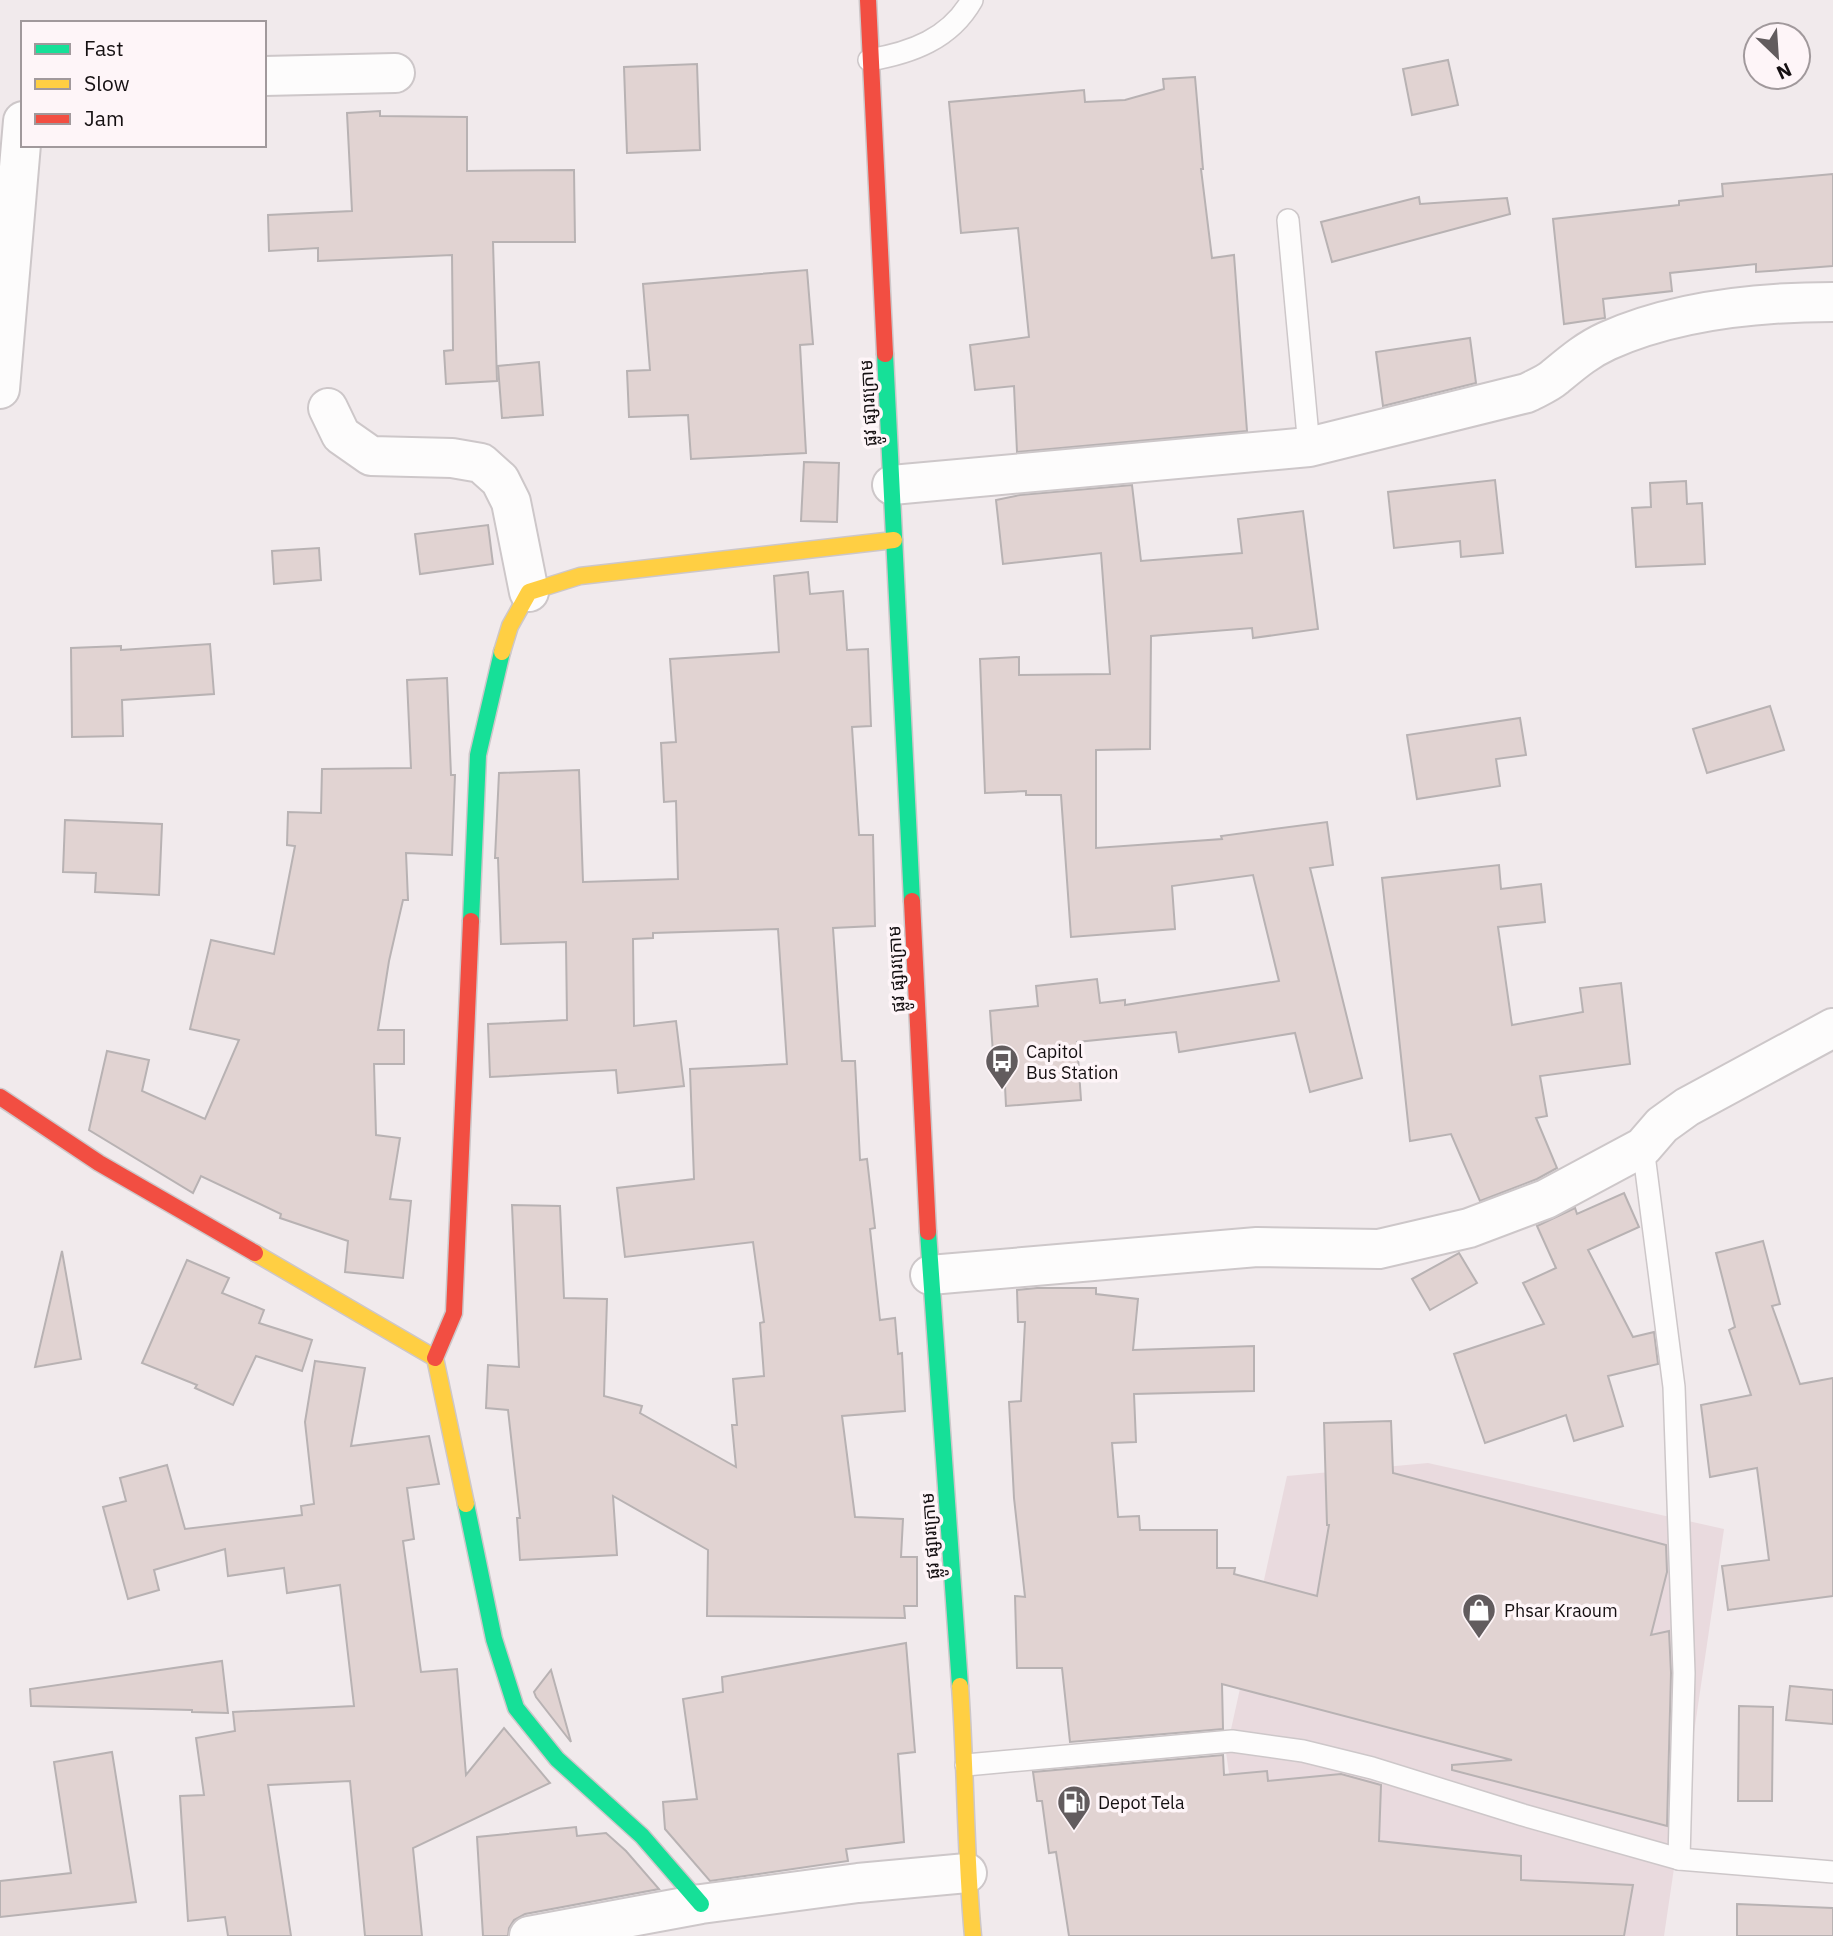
<svg xmlns="http://www.w3.org/2000/svg" width="1833" height="1936" font-family="'IBM Plex Sans','Noto Sans Khmer',sans-serif">
<style>
.built{fill:#e9dade}
.building{fill:#e1d3d2;stroke:#b8b2b3;stroke-width:2}
.lines{fill:none;stroke-linecap:round;stroke-linejoin:round}
.lane-casing{stroke:#cdc7c9;stroke-width:24}
.street-casing{stroke:#cdc7c9;stroke-width:42}
.fast-casing{stroke:#cdc7c9;stroke-width:19}
.slow-casing{stroke:#cdc7c9;stroke-width:19}
.jam-casing{stroke:#cdc7c9;stroke-width:19}
.lane{stroke:#fdfcfc;stroke-width:21}
.street{stroke:#fdfcfc;stroke-width:38}
.fast{stroke:#16e098;stroke-width:16}
.slow{stroke:#ffcf43;stroke-width:16}
.jam{stroke:#f24e42;stroke-width:16}
.labels{text-anchor:middle;dominant-baseline:central;stroke-width:7;stroke-linejoin:round;paint-order:stroke}
.street-label{font-size:18px;fill:#151012;stroke:#fef5f8}
.poi-label{font-size:18px;fill:#151012;stroke:#fef5f8;text-anchor:start}
</style>
<rect width="100%" height="100%" fill="#f1eaec"/>
<!-- built -->
<polygon class="built" points="1428,1463 1724,1529 1664,1936 1252,1936 1226,1752 1287,1476"/>
<!-- building -->
<g class="building">
<polygon points="1448,60 1458,105 1412,115 1403,69"/>
<polygon points="697,64 700,150 627,153 624,67"/>
<polygon points="1195,77 1203,169 1201,169 1212,258 1234,255 1247,431 1017,452 1014,386 975,390 970,345 1029,337 1018,228 961,233 949,102 1084,90 1085,102 1125,100 1164,89 1163,79"/>
<polygon points="380,111 380,116 467,117 467,171 574,170 575,242 493,242 497,381 446,384 444,351 453,350 452,255 318,261 318,248 269,251 268,215 352,211 347,113"/>
<polygon points="1833,174 1833,266 1756,272 1756,264 1670,273 1672,291 1603,299 1605,318 1564,324 1553,219 1679,205 1679,201 1723,196 1722,184"/>
<polygon points="1419,197 1420,204 1507,198 1510,214 1332,262 1321,222"/>
<polygon points="807,270 813,344 800,345 806,453 691,459 688,415 629,417 627,371 650,370 643,284"/>
<polygon points="1470,338 1476,383 1383,406 1376,352"/>
<polygon points="539,362 543,415 502,418 498,366"/>
<polygon points="804,462 839,463 837,522 801,521"/>
<polygon points="1495,480 1503,553 1461,557 1460,541 1394,548 1388,492"/>
<polygon points="1686,481 1687,504 1702,503 1705,564 1636,567 1632,508 1651,507 1650,483"/>
<polygon points="1132,485 1141,561 1242,553 1238,519 1303,511 1318,629 1253,638 1252,628 1151,636 1150,749 1096,750 1096,848 1222,839 1221,836 1327,822 1333,865 1310,868 1362,1078 1310,1092 1295,1033 1179,1052 1176,1032 1077,1042 1081,1100 1006,1106 1004,1066 994,1067 990,1011 1038,1006 1036,986 1097,979 1100,1003 1125,1000 1125,1005 1279,981 1253,875 1172,886 1175,929 1071,937 1061,795 1026,795 1026,791 985,793 980,659 1019,657 1019,675 1110,674 1101,553 1003,564 996,500 1020,495"/>
<polygon points="488,525 493,564 420,574 415,534"/>
<polygon points="319,548 321,580 274,584 272,551"/>
<polygon points="808,572 810,594 843,591 847,650 868,649 871,726 852,727 859,835 873,835 875,926 833,928 842,1061 855,1061 860,1160 867,1159 875,1228 870,1229 880,1320 895,1318 898,1354 902,1353 905,1411 842,1416 855,1517 903,1519 901,1557 917,1557 917,1606 904,1606 905,1618 707,1616 708,1550 613,1496 617,1555 520,1560 517,1518 520,1518 508,1410 486,1408 488,1365 519,1367 512,1205 560,1206 564,1298 607,1299 604,1396 642,1406 640,1413 736,1467 732,1425 737,1425 733,1379 764,1376 760,1323 764,1322 753,1242 625,1257 617,1188 694,1179 690,1069 787,1064 778,929 653,933 653,938 633,939 634,1026 676,1021 684,1086 618,1093 616,1070 490,1077 488,1024 567,1020 566,942 501,944 498,858 495,858 499,773 579,770 583,882 678,879 676,801 664,802 661,743 676,742 670,659 779,652 774,576"/>
<polygon points="210,644 214,694 122,700 123,736 72,737 71,648 121,646 121,650"/>
<polygon points="447,678 451,775 455,775 452,855 406,853 408,900 403,900 389,961 378,1030 404,1030 404,1064 374,1064 376,1135 400,1138 390,1199 411,1201 403,1278 345,1272 348,1241 280,1218 281,1214 201,1176 193,1193 89,1130 107,1051 149,1060 142,1091 205,1119 239,1040 190,1029 211,940 274,954 295,846 287,845 288,812 321,813 322,769 411,768 407,680"/>
<polygon points="1770,706 1784,750 1707,773 1693,729"/>
<polygon points="1520,718 1526,755 1496,759 1500,786 1417,799 1407,735"/>
<polygon points="65,820 162,824 159,895 95,892 96,873 63,872"/>
<polygon points="1499,865 1501,889 1541,884 1545,922 1498,927 1512,1025 1583,1012 1580,988 1621,983 1630,1064 1540,1076 1547,1116 1536,1118 1557,1168 1537,1179 1480,1201 1451,1134 1410,1141 1382,878"/>
<polygon points="1624,1193 1639,1227 1588,1250 1633,1337 1654,1332 1658,1364 1608,1376 1623,1426 1574,1441 1566,1415 1485,1443 1454,1354 1544,1324 1523,1283 1556,1268 1537,1226 1575,1208 1577,1214"/>
<polygon points="1763,1241 1780,1304 1772,1306 1800,1384 1833,1378 1833,1596 1728,1610 1722,1566 1769,1560 1757,1468 1710,1477 1701,1405 1751,1395 1729,1330 1735,1327 1716,1253"/>
<polygon points="62,1251 81,1359 35,1367"/>
<polygon points="1459,1253 1477,1283 1430,1310 1412,1279"/>
<polygon points="187,1260 229,1278 222,1293 264,1310 259,1323 312,1340 302,1371 256,1356 233,1405 195,1388 197,1385 142,1363"/>
<polygon points="1037,1288 1096,1288 1096,1294 1138,1299 1133,1350 1254,1346 1254,1391 1134,1394 1136,1442 1112,1443 1118,1517 1139,1516 1140,1530 1217,1530 1217,1568 1235,1568 1234,1574 1317,1596 1329,1525 1327,1525 1324,1423 1391,1421 1393,1473 1666,1545 1667,1572 1651,1635 1669,1631 1671,1673 1667,1826 1452,1770 1452,1765 1512,1760 1222,1684 1223,1729 1070,1742 1062,1668 1017,1668 1015,1596 1025,1597 1014,1498 1009,1402 1021,1401 1025,1322 1018,1322 1017,1290"/>
<polygon points="315,1361 365,1368 351,1446 429,1436 439,1484 407,1488 414,1539 403,1541 421,1672 457,1669 466,1775 504,1728 550,1783 413,1848 422,1936 365,1936 350,1781 268,1785 291,1936 228,1936 225,1917 188,1921 180,1796 204,1795 196,1738 235,1731 233,1712 354,1706 340,1585 287,1593 284,1568 228,1576 225,1549 154,1570 159,1590 128,1599 103,1507 126,1501 120,1478 167,1465 185,1529 302,1515 301,1506 314,1504 305,1422"/>
<polygon points="906,1643 915,1752 898,1754 904,1842 846,1849 848,1861 710,1881 665,1829 663,1802 697,1799 683,1699 723,1692 722,1677"/>
<polygon points="222,1661 228,1713 192,1712 192,1710 31,1706 30,1689"/>
<polygon points="551,1670 571,1742 536,1697 534,1692"/>
<polygon points="1790,1686 1833,1690 1833,1724 1786,1720"/>
<polygon points="1739,1706 1773,1707 1772,1801 1738,1801"/>
<polygon points="112,1752 136,1902 0,1917 0,1881 71,1873 54,1762"/>
<polygon points="1223,1755 1224,1775 1267,1771 1268,1781 1341,1774 1381,1785 1379,1841 1521,1856 1521,1880 1633,1885 1624,1936 1069,1936 1056,1852 1049,1853 1042,1801 1037,1801 1033,1772"/>
<polygon points="576,1827 577,1836 606,1833 626,1851 659,1889 525,1914 514,1920 509,1928 508,1936 483,1936 477,1837"/>
<polygon points="1737,1904 1833,1908 1833,1936 1737,1936"/>
</g>
<g class="lines">
<!-- lane casing -->
<g class="lane-casing">
<g id="lane">
<path d="M869 60C911 53 950 39 972 0"/>
<polyline points="1288,220 1309,447"/>
<polyline points="1643,1147 1674,1387 1684,1673 1679,1859"/>
<polyline points="966,1765 1232,1741 1303,1751 1372,1768 1523,1815 1679,1859 1833,1872"/>
</g>
</g>
<!-- street casing -->
<g class="street-casing">
<g id="street">
<polyline points="264,76 395,73"/>
<polyline points="0,389 23,121"/>
<polyline points="328,408 341,435 371,456 452,458 481,463 500,480 511,502 529,592"/>
<path d="M892 485 1309 447 1527 393C1536 388 1547 384 1555 377 1572 363 1587 350 1607 341 1676 310 1758 302 1833 302"/>
<polyline points="930,1275 1257,1247 1379,1249 1469,1228 1546,1199 1643,1147 1662,1125 1687,1107 1833,1028"/>
<polyline points="529,1936 701,1904 858,1883 967,1873"/>
</g>
</g>
<!-- fast casing -->
<g class="fast-casing">
<g id="fast">
<polyline points="885,354 912,901"/>
<polyline points="471,921 478,755 502,652"/>
<polyline points="928,1232 960,1686"/>
<polyline points="466,1504 494,1639 516,1708 557,1759 642,1836 701,1904"/>
</g>
</g>
<!-- slow casing -->
<g class="slow-casing">
<g id="slow">
<polyline points="502,652 510,626 529,592 580,576 894,540"/>
<polyline points="255,1253 435,1358 466,1504"/>
<path d="M960 1686C966 1769 965 1853 973 1936"/>
</g>
</g>
<!-- jam casing -->
<g class="jam-casing">
<g id="jam">
<polyline points="868,0 885,354"/>
<polyline points="912,901 928,1232"/>
<polyline points="0,1097 99,1163 255,1253"/>
<polyline points="435,1358 454,1313 471,921"/>
</g>
</g>
<!-- lane -->
<use href="#lane" class="lane"/>
<!-- street -->
<use href="#street" class="street"/>
<!-- fast -->
<use href="#fast" class="fast"/>
<!-- slow -->
<use href="#slow" class="slow"/>
<!-- jam -->
<use href="#jam" class="jam"/>
</g>
<!-- icons -->
<defs>
<g id="bus-pin" transform="scale(1.75)"><path d="M0 17L-7.5 6A9.5 9.5 0 1 1 7.5 6Z" fill="#625c5e" stroke="#fef5f8"/><path d="M-5-6H5V4H4V6H2V4H-2V6H-4V4H-5ZM-3.5-4V0h7V-4ZM-3.5 1.2v1.5H-2V1.2ZM2 1.2v1.5H3.5V1.2Z" fill="#fff"/></g>
<g id="shop-pin" transform="scale(1.75)"><path d="M0 17L-7.5 6A9.5 9.5 0 1 1 7.5 6Z" fill="#625c5e" stroke="#fef5f8"/><path d="M-5-2.5h2.3a2.7 3.5 0 0 1 5.4 0H5L5.5 6h-11ZM-1.5-2.5h3a1.5 2.3 0 0 0-3 0Z" fill="#fff"/></g>
<g id="fuel-pin" transform="scale(1.75)"><path d="M0 17L-7.5 6A9.5 9.5 0 1 1 7.5 6Z" fill="#625c5e" stroke="#fef5f8"/><path d="M-5.5-6h7V0h2V4h1.3V-2.5L3-4.5l.8-.8L6-3V5H2.5V1h-1V6h-7ZM-4.2-4.7v3.2H.2V-4.7Z" fill="#fff"/></g>
</defs>
<g fill-rule="evenodd">
<use href="#bus-pin" x="1002" y="1061"/>
<use href="#shop-pin" x="1479" y="1610"/>
<use href="#fuel-pin" x="1074" y="1802"/>
</g>
<g class="labels">
<!-- street labels -->
<g class="street-label">
<text transform="translate(868 403) rotate(-93)">ផ្លូវ ផ្សារក្រោម</text>
<text transform="translate(896 969) rotate(-93)">ផ្លូវ ផ្សារក្រោម</text>
<text transform="translate(930 1536) rotate(-94)">ផ្លូវ ផ្សារក្រោម</text>
</g>
<!-- poi labels -->
<g class="poi-label">
<text x="1026" y="1051">Capitol<tspan x="1026" dy="21">Bus Station</tspan></text>
<text x="1504" y="1610">Phsar Kraoum</text>
<text x="1098" y="1802">Depot Tela</text>
</g>
</g>
<!-- legend -->
<rect x="21" y="21" width="245" height="126" fill="#fef5f8" stroke="#a1999c" stroke-width="2"/>
<rect x="35" y="44" width="35" height="10" fill="#16e098" stroke="#a1999c" stroke-width="2"/>
<text x="84" y="56" font-size="21" fill="#151012">Fast</text>
<rect x="35" y="79" width="35" height="10" fill="#ffcf43" stroke="#a1999c" stroke-width="2"/>
<text x="84" y="91" font-size="21" fill="#151012">Slow</text>
<rect x="35" y="114" width="35" height="10" fill="#f24e42" stroke="#a1999c" stroke-width="2"/>
<text x="84" y="126" font-size="21" fill="#151012">Jam</text>
<!-- north arrow -->
<g transform="translate(1777 56) rotate(155)"><circle r="33" fill="#fef5f8" stroke="#a1999c" stroke-width="2"/>
<path d="M0-5L12 26L0 18L-12 26Z" fill="#625c5e"/>
<text y="-10" font-size="19" font-weight="bold" text-anchor="middle" fill="#151012">N</text>
</g>
</svg>
